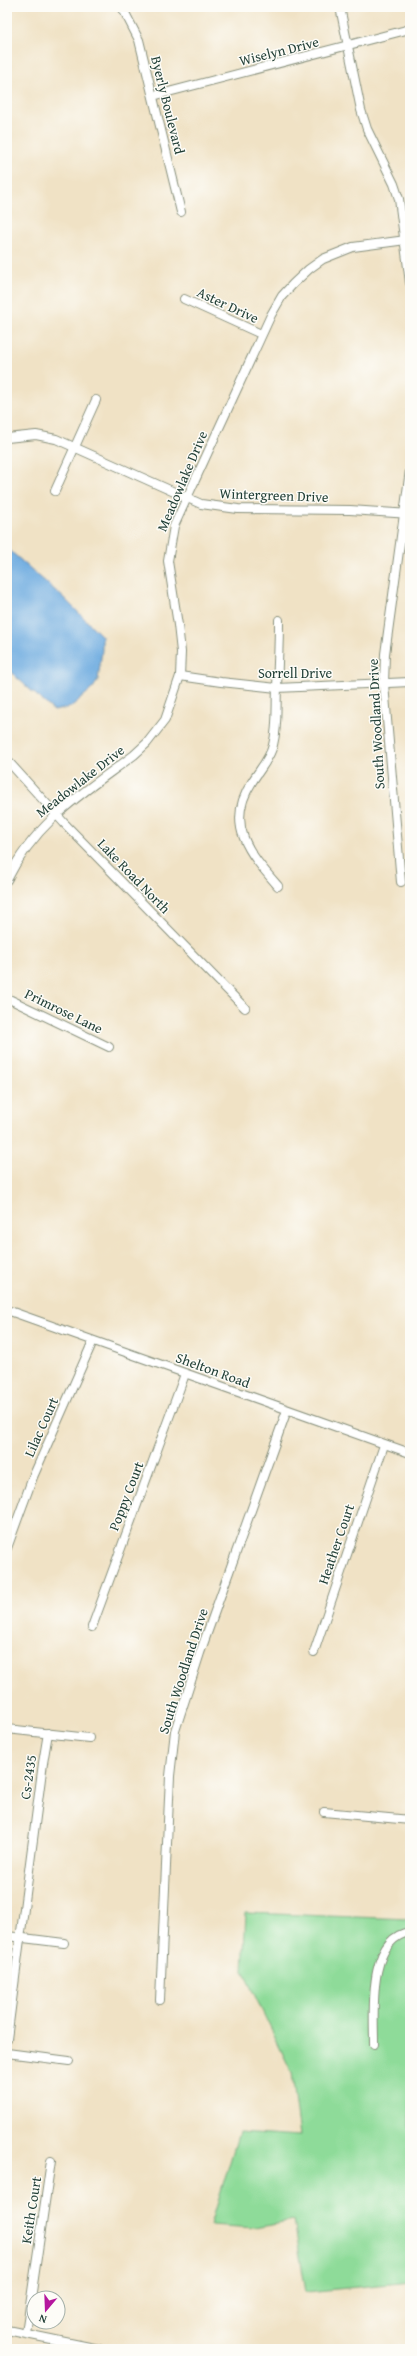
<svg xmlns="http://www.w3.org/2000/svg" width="417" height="2356" font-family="'Gentium Book Plus',serif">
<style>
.green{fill:#8edb99;stroke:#568c66}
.water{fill:#6dabe0;stroke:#46748a}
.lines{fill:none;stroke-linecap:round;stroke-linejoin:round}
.minor-casing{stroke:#88907c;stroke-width:10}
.minor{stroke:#fff;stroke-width:8}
.labels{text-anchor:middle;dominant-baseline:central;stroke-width:3;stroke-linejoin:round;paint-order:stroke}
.street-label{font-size:14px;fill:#1f3d34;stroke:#fdfcf7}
</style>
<rect width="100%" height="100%" fill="#fdfcf7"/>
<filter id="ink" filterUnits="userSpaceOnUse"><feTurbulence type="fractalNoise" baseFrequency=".025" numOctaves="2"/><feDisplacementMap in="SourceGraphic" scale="8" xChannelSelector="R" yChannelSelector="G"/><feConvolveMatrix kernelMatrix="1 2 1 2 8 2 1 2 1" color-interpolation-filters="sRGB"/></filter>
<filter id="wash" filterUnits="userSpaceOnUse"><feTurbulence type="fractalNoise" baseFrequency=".012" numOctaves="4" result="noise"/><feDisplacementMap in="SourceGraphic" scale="16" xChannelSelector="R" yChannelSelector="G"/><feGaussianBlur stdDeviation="0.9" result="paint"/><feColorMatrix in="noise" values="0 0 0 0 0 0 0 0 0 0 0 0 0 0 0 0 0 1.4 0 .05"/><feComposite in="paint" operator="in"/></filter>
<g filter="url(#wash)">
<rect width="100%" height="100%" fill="#f0e2c5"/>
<!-- green -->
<polygon class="green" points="246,1913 410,1919 410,2282 306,2292 294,2221 254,2228 211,2225 239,2132 300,2136 292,2073 243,1971"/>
<!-- water -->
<polygon class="water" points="7,548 65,599 102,636 102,650 98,680 93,688 71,707 54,711 15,676 7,665"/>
</g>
<g filter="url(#ink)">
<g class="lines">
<!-- minor casing -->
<g class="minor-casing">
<g id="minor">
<polyline points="122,7 139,40 181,212"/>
<polyline points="340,7 361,110 367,129 394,184 399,199 410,283"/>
<polyline points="153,96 410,29"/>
<polyline points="184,299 261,334"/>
<polyline points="7,438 36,435 56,439 201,504 238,509 350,510 410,514"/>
<polyline points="55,491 96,400"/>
<polyline points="180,676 221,682 277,688 410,682"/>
<polyline points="7,760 64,823 245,1008"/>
<path d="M7 880C36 821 83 793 134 755L147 743 165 720 180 676 181 652 178 625 168 561 174 526 271 315 282 296 293 284 309 269 323 259 353 247 406 240"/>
<polyline points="401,882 384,684 385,654 410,470"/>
<path d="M278 886C250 854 224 825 252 782 259 770 270 759 273 745 278 726 276 707 277 687 278 665 279 643 279 620"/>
<polyline points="7,998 109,1047"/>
<polyline points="7,1310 410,1453"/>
<polyline points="7,1548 33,1477 93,1341"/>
<polyline points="92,1627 185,1374"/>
<polyline points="314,1652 384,1445"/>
<polyline points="7,1729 89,1738"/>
<polyline points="324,1812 410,1820"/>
<polyline points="7,1936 64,1943"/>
<polyline points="160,2000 170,1776 175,1731 200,1653 287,1410"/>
<polyline points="7,2039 43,1763 48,1733"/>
<path d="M374 2044C374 2012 367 1938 410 1932"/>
<polyline points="7,2053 69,2061"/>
<polyline points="7,2330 99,2349"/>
<polyline points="26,2333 51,2161"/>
</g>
</g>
<!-- minor -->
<use href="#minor" class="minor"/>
</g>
</g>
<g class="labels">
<!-- street labels -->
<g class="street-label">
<text transform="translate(279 51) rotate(-14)">Wiselyn Drive</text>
<text transform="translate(168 105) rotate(76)">Byerly Boulevard</text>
<text transform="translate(228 305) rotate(25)">Aster Drive</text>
<text transform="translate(182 481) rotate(-67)">Meadowlake Drive</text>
<text transform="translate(274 495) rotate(2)">Wintergreen Drive</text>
<text x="295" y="673">Sorrell Drive</text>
<text transform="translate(376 724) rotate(-93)">South Woodland Drive</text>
<text transform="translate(80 781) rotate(-38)">Meadowlake Drive</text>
<text transform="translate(134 876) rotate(46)">Lake Road North</text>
<text transform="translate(64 1011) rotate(26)">Primrose Lane</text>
<text transform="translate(213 1370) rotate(20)">Shelton Road</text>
<text transform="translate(41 1427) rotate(-66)">Lilac Court</text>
<text transform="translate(126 1496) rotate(-69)">Poppy Court</text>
<text transform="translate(336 1544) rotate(-71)">Heather Court</text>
<text transform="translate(183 1671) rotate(-72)">South Woodland Drive</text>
<text transform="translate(28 1777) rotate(-82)">Cs-2435</text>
<text transform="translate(31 2210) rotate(-81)">Keith Court</text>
</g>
</g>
<!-- margin -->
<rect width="417" height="2356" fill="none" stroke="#fdfcf7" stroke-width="24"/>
<!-- north arrow -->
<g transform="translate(46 2310) rotate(199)"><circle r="19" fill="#fdfcf7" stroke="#a4b0a9"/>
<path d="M0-3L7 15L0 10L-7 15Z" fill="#b5179e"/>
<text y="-6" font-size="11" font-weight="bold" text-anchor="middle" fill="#1f3d34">N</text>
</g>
</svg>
